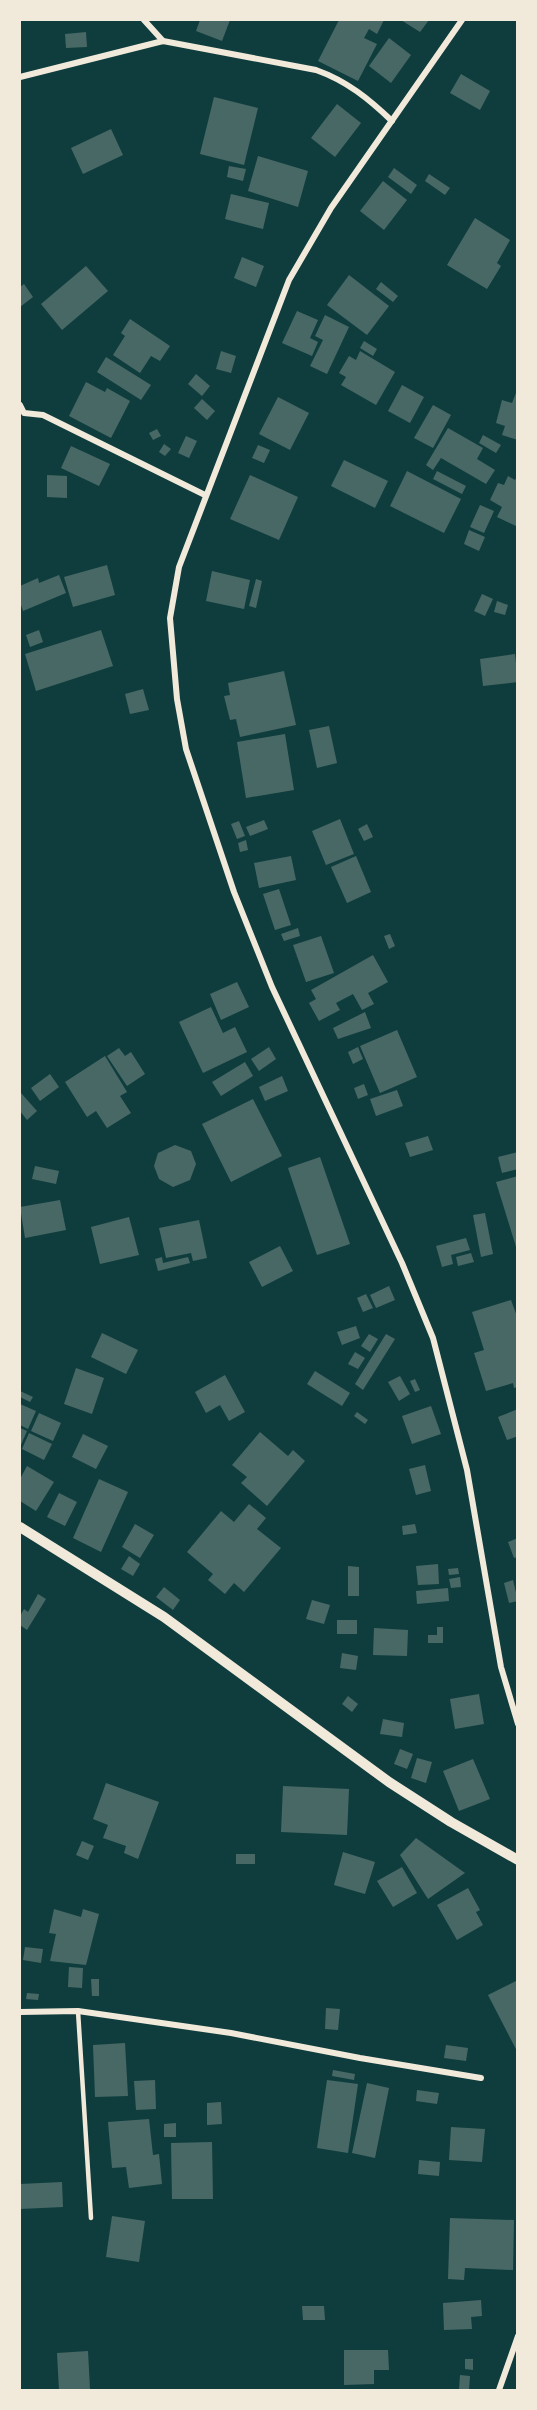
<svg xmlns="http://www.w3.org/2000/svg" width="537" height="2410" font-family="'Titillium Web',sans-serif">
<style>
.building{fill:#486865}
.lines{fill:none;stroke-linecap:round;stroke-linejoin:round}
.service{stroke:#f1e9da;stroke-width:4.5}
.minor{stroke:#f1e9da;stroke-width:6}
.tertiary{stroke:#f1e9da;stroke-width:10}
</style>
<rect width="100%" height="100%" fill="#0f3d3e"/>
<!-- building -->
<g class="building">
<polygon points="200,20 230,20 222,41 196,31"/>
<polygon points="339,20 384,20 377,34 369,29 364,38 377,44 358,81 318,61"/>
<polygon points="401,20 429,20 420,32"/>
<polygon points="86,32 87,47 66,48 65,34"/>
<polygon points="389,38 411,55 391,83 369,66"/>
<polygon points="461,74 490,91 480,110 450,93"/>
<polygon points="214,97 258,108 244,165 200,154"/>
<polygon points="337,104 361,123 335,157 311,138"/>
<polygon points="111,129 123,155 83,174 71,148"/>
<polygon points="258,156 308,171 298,207 248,191"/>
<polygon points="229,166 246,169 243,181 227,177"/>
<polygon points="394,168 417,185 411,194 388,177"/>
<polygon points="429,174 450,188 445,195 425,181"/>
<polygon points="383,181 407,200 384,230 360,211"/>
<polygon points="231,194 269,203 263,229 225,219"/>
<polygon points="475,218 510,240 497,263 501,266 487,289 447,265"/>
<polygon points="242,257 264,266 256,287 234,278"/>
<polygon points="86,266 108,291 62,330 41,304"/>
<polygon points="349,275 389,306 367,335 327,305"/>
<polygon points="381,282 398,296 393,302 376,289"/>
<polygon points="24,284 33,297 20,307 20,287"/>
<polygon points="297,311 318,320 310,338 318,342 312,356 282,343"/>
<polygon points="325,315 349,327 327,374 310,366 323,340 315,336"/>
<polygon points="130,319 170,346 160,361 151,356 140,373 113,355 125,336 121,333"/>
<polygon points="364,341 377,349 373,356 360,348"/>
<polygon points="221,351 236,356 231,373 216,369"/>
<polygon points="360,351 395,372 376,405 341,385 346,377 339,373 349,356 356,360"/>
<polygon points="106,357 151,385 141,400 97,372"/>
<polygon points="196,374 210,386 202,396 188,384"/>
<polygon points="86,382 105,392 107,388 130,401 111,438 69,416"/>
<polygon points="402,385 424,397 410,423 388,411"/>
<polygon points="518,388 518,440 502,435 505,426 496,423 502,400 512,403"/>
<polygon points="278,397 309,413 290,450 259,434"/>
<polygon points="202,399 215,411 207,420 194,408"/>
<polygon points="433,405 451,415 433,448 414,438"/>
<polygon points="448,428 483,448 477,459 495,470 486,484 441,458 433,470 426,465"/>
<polygon points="157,429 161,436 153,440 149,433"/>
<polygon points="483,435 501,445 496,453 479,443"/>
<polygon points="186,436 197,441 189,458 178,453"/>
<polygon points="164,444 171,449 165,456 159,452"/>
<polygon points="258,445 270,450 264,463 252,458"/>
<polygon points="71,446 110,464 99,486 61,468"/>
<polygon points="344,460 388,481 375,508 331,486"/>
<polygon points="407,471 461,499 444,533 390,506"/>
<polygon points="437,471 466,486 462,494 433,479"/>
<polygon points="47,475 67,476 67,498 47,497"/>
<polygon points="250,475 298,497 279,540 230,519"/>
<polygon points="518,475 518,527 497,517 502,507 490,500 498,483 504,485 508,476 515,480"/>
<polygon points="480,505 494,511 484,533 470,527"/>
<polygon points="469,530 485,537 479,551 464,544"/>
<polygon points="107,565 115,595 73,607 64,577"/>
<polygon points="212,571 250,580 244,609 206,601"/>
<polygon points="59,575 66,593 23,611 20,602 20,586 38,578 39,583"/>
<polygon points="256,579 262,581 256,608 249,606"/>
<polygon points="482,594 493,599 485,616 474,611"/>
<polygon points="497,601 508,605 505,615 494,612"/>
<polygon points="39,630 43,642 30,647 26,635"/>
<polygon points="101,630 113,666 36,691 25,654"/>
<polygon points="515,654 518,682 483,686 480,659"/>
<polygon points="284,671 296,725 240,737 236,719 230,720 224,696 230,695 228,683"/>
<polygon points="143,689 149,710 130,714 125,694"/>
<polygon points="329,726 337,763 317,768 309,730"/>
<polygon points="285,734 294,790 246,798 237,742"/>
<polygon points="340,819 354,854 326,865 312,831"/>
<polygon points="264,820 268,829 250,836 246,827"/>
<polygon points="239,821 245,836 237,839 231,824"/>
<polygon points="367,824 373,837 364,841 358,829"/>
<polygon points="246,840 248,850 240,852 238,843"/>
<polygon points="291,856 296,880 259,888 254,863"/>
<polygon points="356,856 371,892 347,903 331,867"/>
<polygon points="279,889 291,925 275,930 263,894"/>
<polygon points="298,928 300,936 284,941 281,934"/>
<polygon points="390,934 395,946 389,949 384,936"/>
<polygon points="321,936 334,973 306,982 293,945"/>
<polygon points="373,955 388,982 368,993 374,1004 362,1010 353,994 336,1003 340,1010 319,1021 309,1003 316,999 311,990"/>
<polygon points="237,982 249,1007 221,1020 210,994"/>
<polygon points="211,1007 223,1033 235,1027 247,1052 203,1073 179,1022"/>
<polygon points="365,1012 371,1028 338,1039 333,1028"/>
<polygon points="397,1030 417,1077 380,1093 360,1046"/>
<polygon points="269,1047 276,1059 259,1071 251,1059"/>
<polygon points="358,1047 363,1059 353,1064 348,1052"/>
<polygon points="119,1048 125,1056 131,1052 145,1074 127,1086 107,1056"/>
<polygon points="105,1056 127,1092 120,1096 131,1113 107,1128 96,1111 87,1117 65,1082"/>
<polygon points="245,1062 253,1076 221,1096 212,1082"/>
<polygon points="50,1074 59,1087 40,1101 31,1088"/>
<polygon points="282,1076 288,1091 265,1101 259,1087"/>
<polygon points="364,1084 368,1095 358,1099 354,1088"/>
<polygon points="397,1090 403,1106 376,1116 370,1099"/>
<polygon points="21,1093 37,1111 27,1120 20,1111 20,1094"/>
<polygon points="253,1099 282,1156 231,1182 202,1124"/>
<polygon points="428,1136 433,1150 410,1157 405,1143"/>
<polygon points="175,1145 191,1151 196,1164 190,1180 173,1187 159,1179 154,1166 158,1153"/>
<polygon points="518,1152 518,1169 502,1173 498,1157"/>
<polygon points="320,1157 350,1244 317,1255 288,1168"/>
<polygon points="35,1166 59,1171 56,1184 32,1179"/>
<polygon points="518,1176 518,1250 517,1250 496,1182"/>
<polygon points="60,1200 66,1230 25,1238 20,1207"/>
<polygon points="485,1213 493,1254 481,1257 473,1215"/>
<polygon points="129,1217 139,1255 100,1264 91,1227"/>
<polygon points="199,1220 207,1258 193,1261 191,1253 166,1258 159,1228"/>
<polygon points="466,1238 470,1250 451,1255 453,1264 442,1267 436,1246"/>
<polygon points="280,1246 293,1271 262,1287 249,1262"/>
<polygon points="471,1253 474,1262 458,1266 456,1257"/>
<polygon points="162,1257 163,1263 188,1257 190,1263 158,1271 155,1259"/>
<polygon points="389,1286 395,1300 376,1308 370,1295"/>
<polygon points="366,1294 373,1308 363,1312 357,1298"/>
<polygon points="511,1300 518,1319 518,1387 514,1388 513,1383 486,1391 474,1353 484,1350 472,1312"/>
<polygon points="356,1326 360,1338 342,1345 337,1332"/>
<polygon points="102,1333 138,1350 126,1374 91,1357"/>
<polygon points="369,1334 378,1339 370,1352 361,1346"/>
<polygon points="386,1334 395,1339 363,1390 355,1384"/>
<polygon points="355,1352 365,1358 358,1369 348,1364"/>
<polygon points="76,1368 104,1378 92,1414 64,1404"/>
<polygon points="315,1371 350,1393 342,1406 307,1384"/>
<polygon points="225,1375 245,1412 229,1421 220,1405 206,1413 195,1392"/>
<polygon points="400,1376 410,1394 399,1401 388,1382"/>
<polygon points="415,1379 420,1390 415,1392 410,1381"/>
<polygon points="20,1391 33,1397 30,1402 20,1397"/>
<polygon points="20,1404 36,1411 28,1429 20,1425"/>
<polygon points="431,1406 441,1434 412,1444 402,1416"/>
<polygon points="518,1409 518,1436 507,1440 498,1417"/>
<polygon points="357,1412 368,1420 365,1424 354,1416"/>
<polygon points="39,1413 61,1423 53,1441 31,1431"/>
<polygon points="20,1428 27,1431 20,1447"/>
<polygon points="260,1432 288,1456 293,1450 305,1461 267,1506 241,1483 247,1477 232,1465"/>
<polygon points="29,1433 52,1444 44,1460 22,1449"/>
<polygon points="83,1434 108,1446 96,1469 72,1457"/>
<polygon points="425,1465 431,1491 416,1495 409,1469"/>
<polygon points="27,1466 54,1482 36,1511 20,1501 20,1479"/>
<polygon points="99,1479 128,1492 101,1552 73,1538"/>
<polygon points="59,1493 77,1502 65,1526 47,1517"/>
<polygon points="249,1504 266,1518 257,1529 281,1548 244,1592 234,1583 225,1594 208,1580 213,1574 187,1552 221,1511 234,1522"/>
<polygon points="135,1524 154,1535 140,1558 122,1547"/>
<polygon points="415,1524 417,1533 403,1535 402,1526"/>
<polygon points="518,1538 518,1557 514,1558 508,1542"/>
<polygon points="129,1556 140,1564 133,1576 121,1569"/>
<polygon points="438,1564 439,1584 418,1585 416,1566"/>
<polygon points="348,1566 359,1567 359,1596 348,1596"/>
<polygon points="458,1568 459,1574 449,1575 448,1569"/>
<polygon points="460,1577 461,1587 451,1588 449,1579"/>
<polygon points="513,1580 518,1601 509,1603 504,1583"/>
<polygon points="164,1587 180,1600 173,1610 156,1597"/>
<polygon points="448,1588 449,1601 417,1604 416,1591"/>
<polygon points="38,1594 46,1599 27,1630 20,1625 20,1616 24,1609 28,1612"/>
<polygon points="312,1600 330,1605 324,1624 306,1619"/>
<rect x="337" y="1620" width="20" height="14"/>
<polygon points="437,1627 443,1627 443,1643 428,1643 428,1635 437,1635"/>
<polygon points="374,1628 408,1630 407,1656 373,1655"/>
<polygon points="342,1653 358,1656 356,1670 340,1668"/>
<polygon points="479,1694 484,1724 455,1729 450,1699"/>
<polygon points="348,1696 358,1704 352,1712 342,1704"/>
<polygon points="383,1719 404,1723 402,1737 380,1734"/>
<polygon points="400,1749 413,1754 407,1769 394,1764"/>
<polygon points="417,1758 432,1762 426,1783 411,1778"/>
<polygon points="473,1759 490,1799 459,1811 443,1771"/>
<polygon points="106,1783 159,1802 138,1859 124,1853 126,1846 103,1838 108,1825 93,1819"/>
<polygon points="283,1786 349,1789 347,1835 281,1832"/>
<polygon points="416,1838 465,1873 428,1899 400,1855"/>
<polygon points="82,1841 94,1846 88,1860 76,1855"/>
<polygon points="343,1852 375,1862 365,1894 334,1885"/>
<rect x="236" y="1854" width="19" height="10"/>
<polygon points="402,1867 417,1893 393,1907 377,1881"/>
<polygon points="468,1888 480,1910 476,1912 483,1925 457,1940 437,1905"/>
<polygon points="54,1909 81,1917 83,1909 99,1914 86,1965 50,1961 56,1934 49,1933"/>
<polygon points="25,1947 43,1949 41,1963 23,1960"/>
<polygon points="69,1967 83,1968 82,1988 68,1987"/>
<polygon points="91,1979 99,1979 99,1996 92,1996"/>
<polygon points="518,1980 518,2053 488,1995"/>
<polygon points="27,1993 39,1994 38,2000 26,1999"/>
<polygon points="326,2008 340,2009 338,2030 325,2029"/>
<polygon points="125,2043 128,2096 95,2097 93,2045"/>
<polygon points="446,2045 468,2048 466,2061 444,2058"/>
<polygon points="333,2070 355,2074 354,2080 332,2076"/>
<polygon points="155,2080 156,2109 136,2110 134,2081"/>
<polygon points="327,2080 358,2084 348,2153 317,2148"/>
<polygon points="367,2083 389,2088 375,2158 352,2153"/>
<polygon points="417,2090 439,2093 437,2104 416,2101"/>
<polygon points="221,2102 222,2124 207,2125 207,2103"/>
<polygon points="149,2119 153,2155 159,2154 162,2184 129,2188 126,2167 112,2168 108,2122"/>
<polygon points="176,2123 176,2137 164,2137 164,2124"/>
<polygon points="451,2127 485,2129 482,2162 449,2160"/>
<polygon points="212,2142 213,2199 172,2199 171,2143"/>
<polygon points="419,2160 440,2162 439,2176 418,2174"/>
<polygon points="62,2182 63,2207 20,2209 20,2184"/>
<polygon points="112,2216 145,2221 139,2262 106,2257"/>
<polygon points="450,2218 514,2220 513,2270 465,2268 464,2280 448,2279"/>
<polygon points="481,2300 482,2316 471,2317 472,2329 444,2330 443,2303"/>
<polygon points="302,2306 324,2306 325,2320 303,2320"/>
<polygon points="344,2350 388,2350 389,2370 374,2370 374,2384 344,2385"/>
<polygon points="88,2351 90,2389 59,2390 57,2353"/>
<polygon points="465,2359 473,2359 473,2370 465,2369"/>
<polygon points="460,2375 470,2376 469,2390 459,2389"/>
</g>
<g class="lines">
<!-- service -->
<polyline class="service" points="78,2011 91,2218"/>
<!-- minor -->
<g class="minor">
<polyline points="144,20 163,41"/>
<polyline points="462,20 331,208 289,280 179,567 170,618 177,699 186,749 234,892 272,987 402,1263 433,1338 467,1470 501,1667 518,1724"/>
<path d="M20 77 163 41 316 70C347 81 369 99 392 121"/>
<polyline points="20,405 24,413 43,415 205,495"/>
<polyline points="20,2012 78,2011 231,2033 360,2058 481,2078"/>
<polyline points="499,2390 518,2336"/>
</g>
<!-- tertiary -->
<polyline class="tertiary" points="20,1527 164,1617 389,1782 451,1822 518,1860"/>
</g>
<!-- border -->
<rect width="537" height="2410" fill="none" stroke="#f1e9da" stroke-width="42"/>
</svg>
